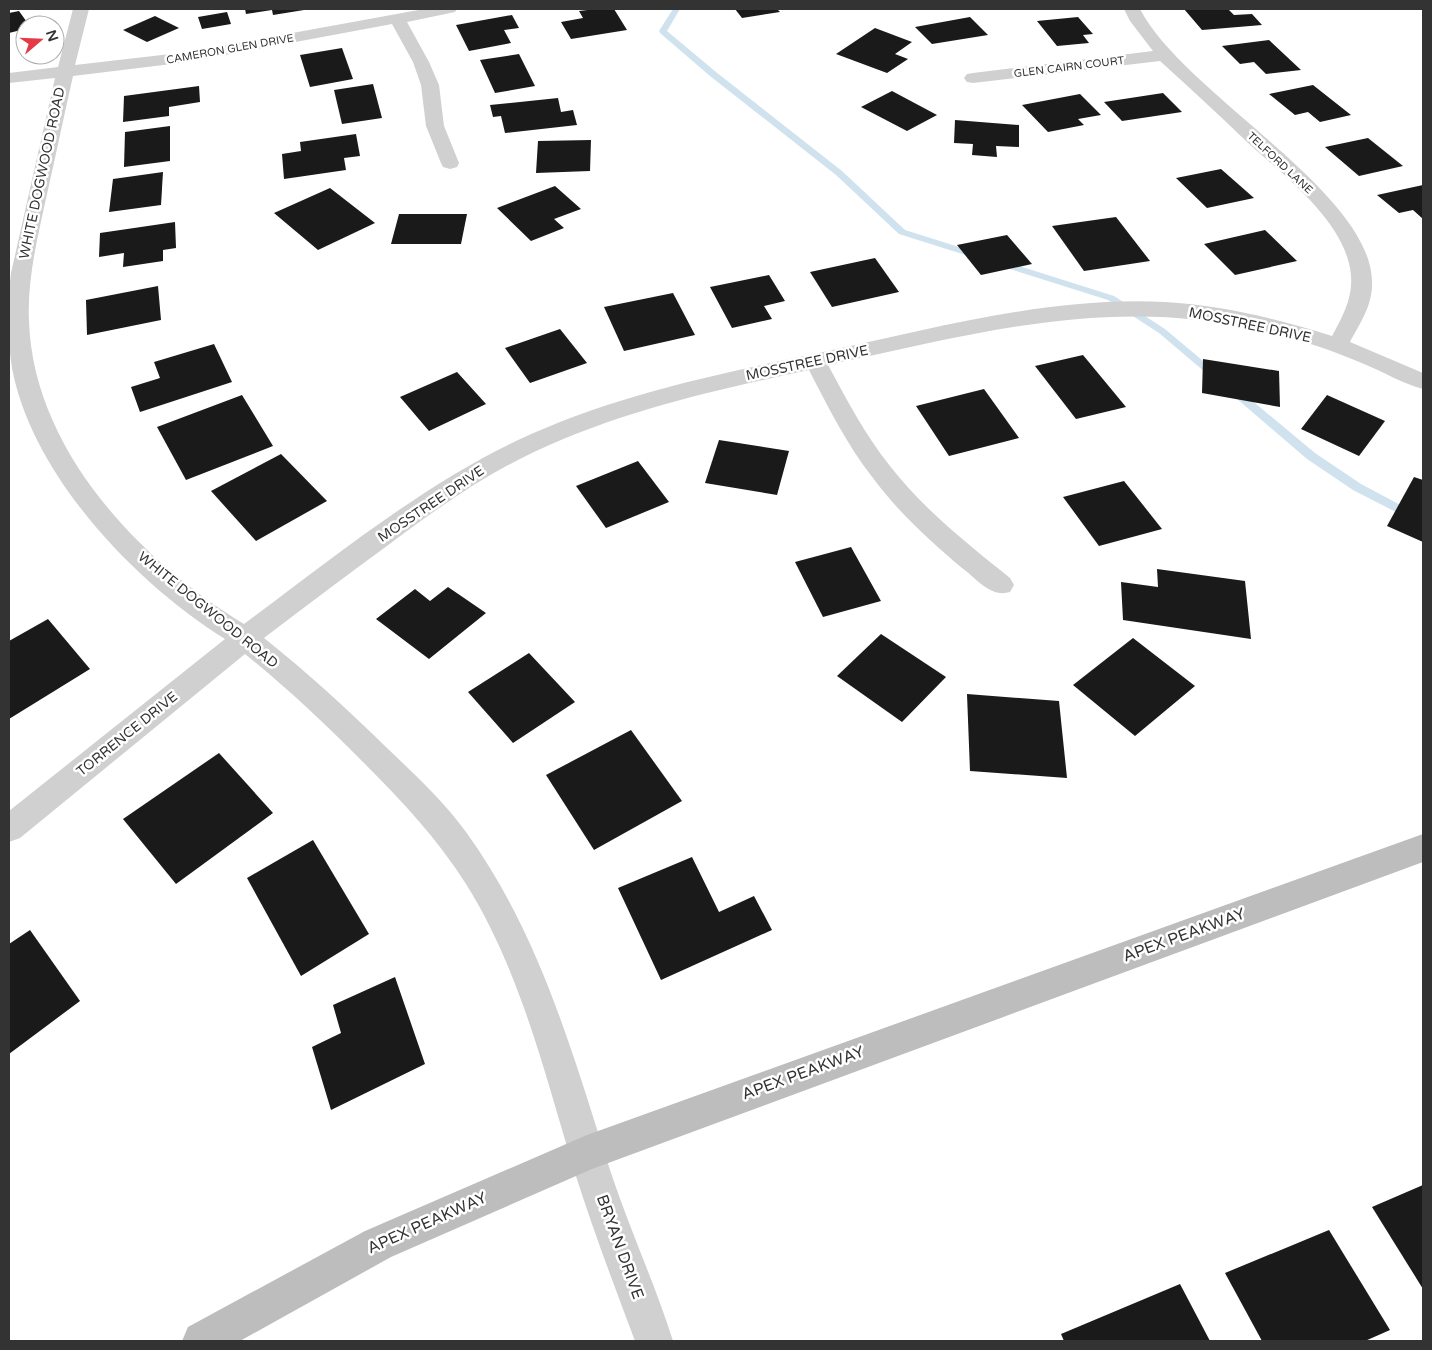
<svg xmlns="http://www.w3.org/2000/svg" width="1432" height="1350" font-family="'Varela Round',sans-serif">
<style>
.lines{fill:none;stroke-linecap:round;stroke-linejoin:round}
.stream{fill:#cfe2ee;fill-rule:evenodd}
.building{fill:#1a1a1a}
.minor{fill:#d0d0d0;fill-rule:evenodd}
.secondary{fill:#bdbdbd;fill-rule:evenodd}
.labels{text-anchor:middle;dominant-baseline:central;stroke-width:5;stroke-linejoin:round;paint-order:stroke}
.far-street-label{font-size:11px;fill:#333;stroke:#fff}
.street-label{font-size:14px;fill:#333;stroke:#fff}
.near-street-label{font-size:16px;fill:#333;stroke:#fff}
</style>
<rect width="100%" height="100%" fill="#fff"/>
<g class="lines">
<!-- stream -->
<g class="stream">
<polygon points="673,9 680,9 667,31 716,72 842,171 905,230 981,254 981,258 975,258 899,234 836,175 710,76 660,33 659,31"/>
<polygon points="1000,260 1114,296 1165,329 1221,376 1216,379 1212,378 1159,333 1108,300 997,265 997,261"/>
<polygon points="1233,387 1237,388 1315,453 1361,484 1423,517 1423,526 1353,490 1307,459 1229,392 1228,390"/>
</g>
</g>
<!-- building -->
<g class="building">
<polygon points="245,9 304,9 304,10 273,15 272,10 246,14"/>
<polygon points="596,9 614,9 627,30 571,39 561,22 583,18 579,11"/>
<polygon points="735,9 777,9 780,12 742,18"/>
<polygon points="1184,9 1228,9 1234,15 1252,14 1262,25 1202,30"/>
<polygon points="19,11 29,25 25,25 25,29 9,33 9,13"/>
<polygon points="227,12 231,24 202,29 198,17"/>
<polygon points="512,15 519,28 504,30 511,43 469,51 456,25"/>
<polygon points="155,16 179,28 147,42 123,30"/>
<polygon points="970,17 988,35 932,44 915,27"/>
<polygon points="1078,17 1093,34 1083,35 1089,43 1057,46 1037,21"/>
<polygon points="875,28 912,42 895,54 908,59 887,73 836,54"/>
<polygon points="1269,40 1301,70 1266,74 1254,62 1240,64 1222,46"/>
<polygon points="342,48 353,79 310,87 300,55"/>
<polygon points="519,54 535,86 495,93 480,60"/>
<polygon points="373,84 382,118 342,124 334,90"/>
<polygon points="1313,85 1351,115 1320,122 1308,112 1295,115 1269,94"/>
<polygon points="199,86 200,102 169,107 169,116 123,122 124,96"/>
<polygon points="892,91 937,115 907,131 861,107"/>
<polygon points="1163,93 1182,112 1122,121 1104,102"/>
<polygon points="1080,94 1101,115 1078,119 1084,125 1048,132 1022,105"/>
<polygon points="558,98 561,112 573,110 577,125 505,133 501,116 493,117 490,105"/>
<polygon points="955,120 1019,125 1019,147 996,146 997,157 972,155 973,144 954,143"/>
<polygon points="170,126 170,161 124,167 125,132"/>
<polygon points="356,134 360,156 344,158 346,170 284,179 282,154 301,151 300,142"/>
<polygon points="1368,138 1403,166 1359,176 1325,147"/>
<polygon points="591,140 590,171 536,173 538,141"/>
<polygon points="1221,169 1254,198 1207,208 1176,178"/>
<polygon points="163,172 161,205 109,212 113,179"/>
<polygon points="1423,185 1423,219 1413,210 1399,213 1377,195"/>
<polygon points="555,186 581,209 554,219 564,228 531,241 497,208"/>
<polygon points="330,188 375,223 318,250 274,213"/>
<polygon points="399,214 467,214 461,244 391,244"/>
<polygon points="1116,217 1150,261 1084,271 1052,226"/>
<polygon points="175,222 176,248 163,250 163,261 123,267 124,253 99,257 100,233"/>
<polygon points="1265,230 1297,261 1235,275 1204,244"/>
<polygon points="1007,235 1032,264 981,275 957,245"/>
<polygon points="875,258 899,292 832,307 810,272"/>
<polygon points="769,275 785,301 764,306 772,319 732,328 710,287"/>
<polygon points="158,286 161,320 87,335 86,300"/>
<polygon points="673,293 695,335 624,351 604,307"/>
<polygon points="560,329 587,363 530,383 505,348"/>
<polygon points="214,344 232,382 140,412 131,387 160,378 154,362"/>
<polygon points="1083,355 1126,407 1076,419 1035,366"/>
<polygon points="1203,359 1279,371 1280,407 1202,393"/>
<polygon points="457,372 486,404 429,431 400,397"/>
<polygon points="984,389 1019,438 949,456 916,406"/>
<polygon points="242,395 273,446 186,480 157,427"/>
<polygon points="1327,395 1385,421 1359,456 1301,429"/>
<polygon points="719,440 789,451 777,495 705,483"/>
<polygon points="281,454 327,501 256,541 211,491"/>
<polygon points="638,461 669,502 606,528 576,486"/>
<polygon points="1414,477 1423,480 1423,542 1387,526"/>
<polygon points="1124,481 1162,529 1099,546 1063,497"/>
<polygon points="851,547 881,601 823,617 795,562"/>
<polygon points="1157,569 1245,581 1251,639 1123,620 1121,582 1158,587"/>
<polygon points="448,587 486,613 429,659 376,619 415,589 430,601"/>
<polygon points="48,619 90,669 9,719 9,641"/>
<polygon points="881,634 946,677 902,722 837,676"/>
<polygon points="1133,638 1195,686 1135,736 1073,685"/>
<polygon points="529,653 575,702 513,743 468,692"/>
<polygon points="967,694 1059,701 1067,778 970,771"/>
<polygon points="631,730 682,801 594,850 546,775"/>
<polygon points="219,753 273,813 176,884 123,819"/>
<polygon points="313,840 369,934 301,976 247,878"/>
<polygon points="692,857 719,912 754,896 772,930 661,980 618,888"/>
<polygon points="30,930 80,1001 9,1054 9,944"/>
<polygon points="395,977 425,1064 331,1110 312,1047 341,1033 333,1005"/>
<polygon points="1423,1185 1423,1289 1372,1207"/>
<polygon points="1329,1230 1390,1330 1365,1341 1262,1341 1225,1273"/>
<polygon points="1180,1284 1210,1341 1064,1341 1061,1334"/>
</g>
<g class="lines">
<!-- minor -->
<path class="minor" d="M73 9H89L75 65 188 52 424 9H457L455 12 407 22 429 62 439 85 444 126 459 163 457 167 450 169 443 167 441 163 426 126 421 85 413 62 392 24 188 62 73 76C64 115 56 155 47 194 38 236 27 278 29 321 33 449 140 561 244 624 329 561 421 486 516 441 611 396 716 374 819 353 933 329 1048 296 1165 302 1222 305 1278 319 1332 336 1344 314 1355 294 1350 268 1341 218 1282 174 1246 141 1218 114 1189 87 1160 61L973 83 967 82 964 78 967 74 973 73 1153 51 1130 21 1124 9H1140C1184 94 1371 191 1372 282 1373 305 1360 323 1350 342L1423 373V389C1403 384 1384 372 1364 364 1332 350 1298 339 1264 331 1111 295 977 333 828 365 847 400 865 435 890 466 924 510 968 544 1010 578L1014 585 1010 592C991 598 977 579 962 568 930 541 898 512 873 478 847 445 828 407 809 370 715 390 621 411 534 452 483 476 436 509 391 543 348 574 306 606 264 638 307 672 347 709 386 747 414 774 443 800 466 832 540 934 573 1055 611 1173 630 1230 655 1284 673 1341H635C614 1285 593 1230 575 1173 545 1075 521 972 466 884 437 838 401 800 362 761 324 723 286 687 245 654L20 838 9 842V811L225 639C135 583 32 475 12 368 7 337 7 304 11 273L55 78 9 83V73L58 67Z"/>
<!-- secondary -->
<polygon class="secondary" points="1423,834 1423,862 592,1169 391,1257 240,1341 182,1341 188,1327 365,1231 587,1135"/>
</g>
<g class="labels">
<!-- far-street labels -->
<g class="far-street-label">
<text transform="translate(230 49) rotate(-10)">CAMERON GLEN DRIVE</text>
<text transform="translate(1069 67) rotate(-7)">GLEN CAIRN COURT</text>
<text transform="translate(1280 163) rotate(43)">TELFORD LANE</text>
</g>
<!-- street labels -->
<g class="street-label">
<text transform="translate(42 173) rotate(-78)">WHITE DOGWOOD ROAD</text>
<text transform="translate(1250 325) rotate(12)">MOSSTREE DRIVE</text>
<text transform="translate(807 363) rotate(-12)">MOSSTREE DRIVE</text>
<text transform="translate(431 504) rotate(-34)">MOSSTREE DRIVE</text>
<text transform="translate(208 610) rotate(39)">WHITE DOGWOOD ROAD</text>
<text transform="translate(127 734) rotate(-39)">TORRENCE DRIVE</text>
</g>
<!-- near-street labels -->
<g class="near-street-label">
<text transform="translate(1184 935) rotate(-20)">APEX PEAKWAY</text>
<text transform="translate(803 1073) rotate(-20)">APEX PEAKWAY</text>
<text transform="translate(427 1223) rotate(-24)">APEX PEAKWAY</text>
<text transform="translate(620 1247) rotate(70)">BRYAN DRIVE</text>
</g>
</g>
<!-- border -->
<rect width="1432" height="1350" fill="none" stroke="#333333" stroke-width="20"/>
<!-- north arrow -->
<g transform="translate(40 40) rotate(71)"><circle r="24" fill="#ffffff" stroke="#adadad"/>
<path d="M0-4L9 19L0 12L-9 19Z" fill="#e63946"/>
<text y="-8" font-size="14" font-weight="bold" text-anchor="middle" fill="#333333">N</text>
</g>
</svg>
